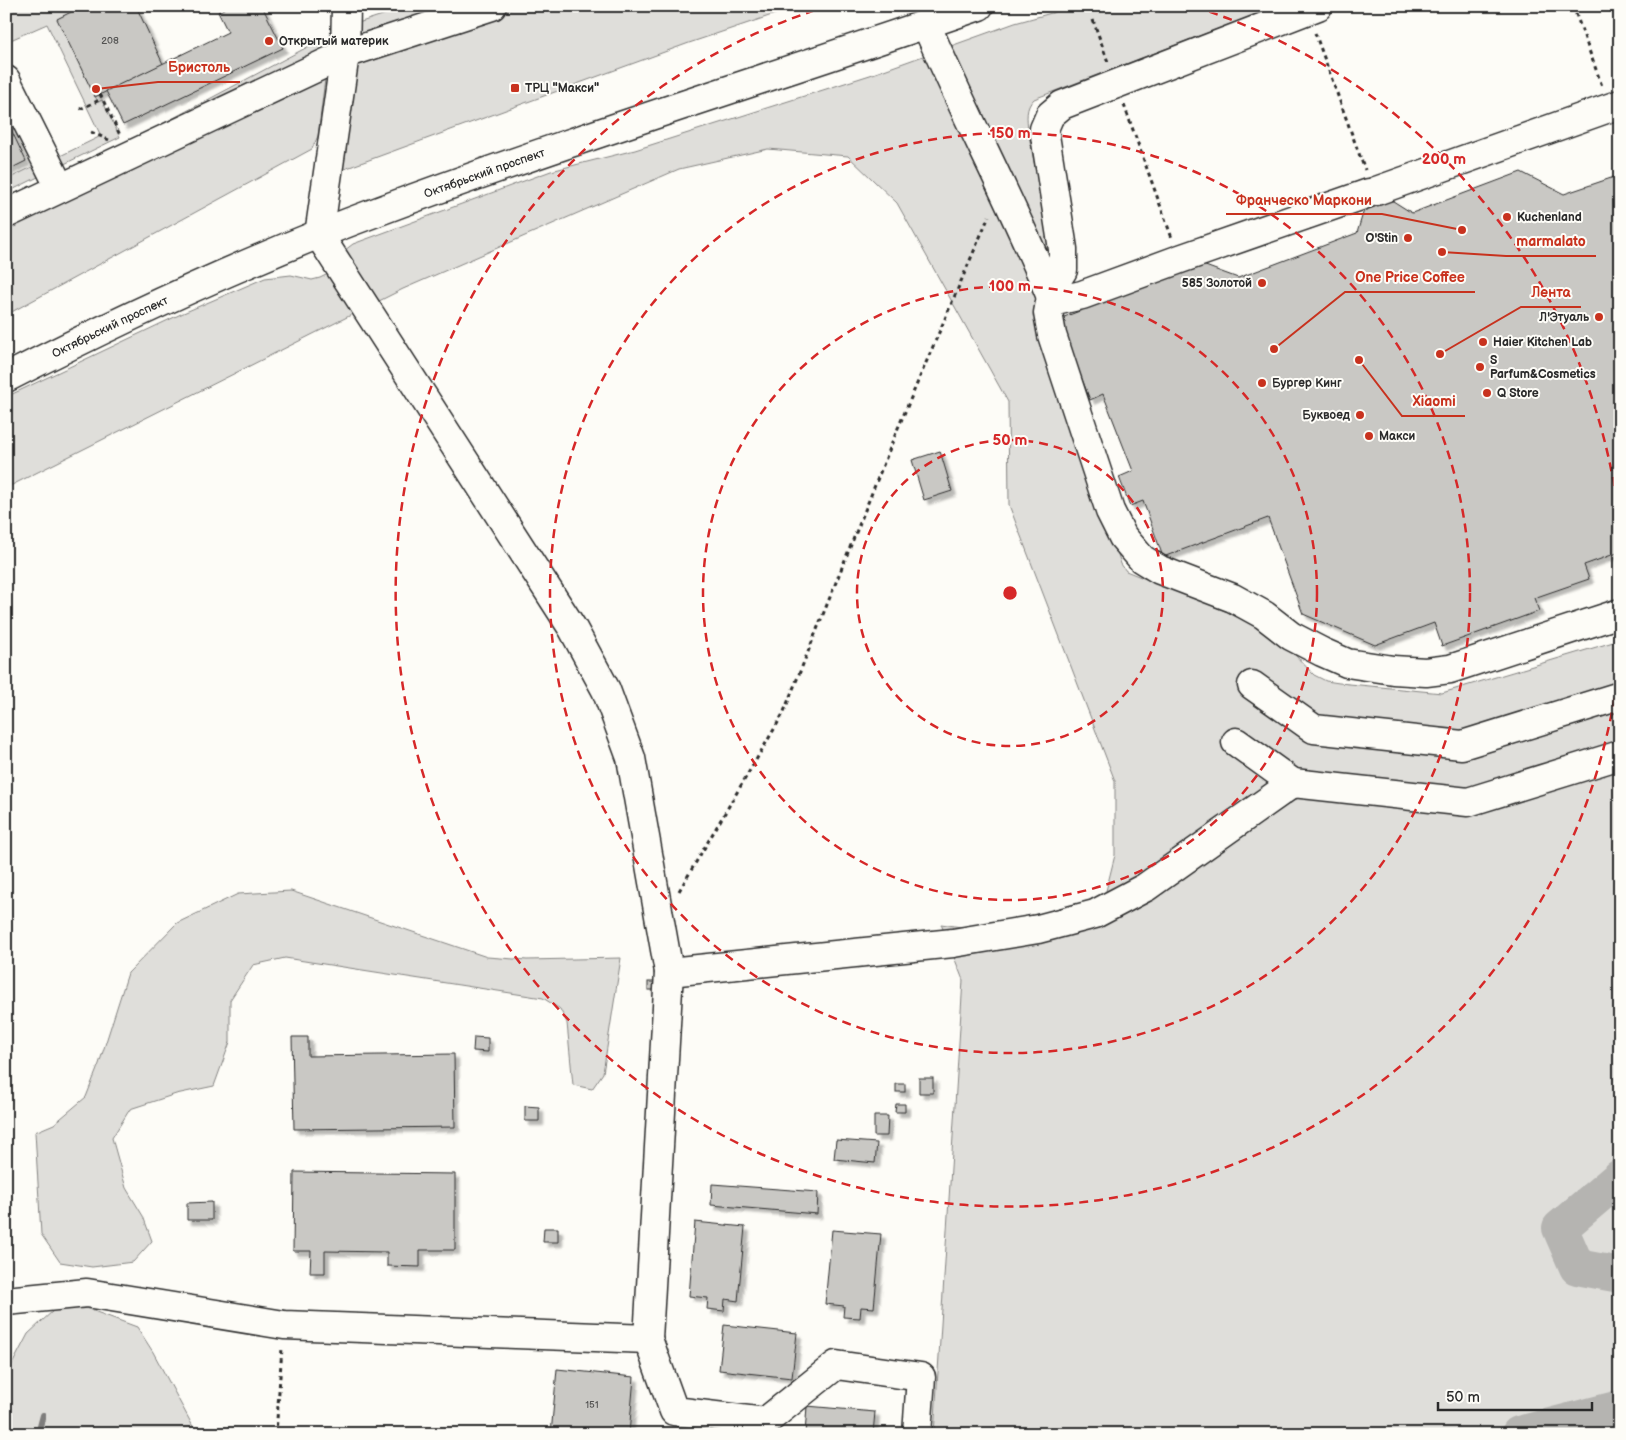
<svg xmlns="http://www.w3.org/2000/svg" width="1626" height="1440" font-family="'Balsamiq Sans',sans-serif">
<style>
.green{fill:#dfdeda;stroke:#858482}
.lines{fill:none;stroke-linecap:round;stroke-linejoin:round}
.stream{stroke:#7e7d7b;stroke-width:6}
.river{stroke:#b5b4b1;stroke-width:36}
.building{fill:#c9c8c4;stroke:#2b2b2b;filter:url(#shadow)}
.minor-casing{stroke:#2b2b2b;stroke-width:31}
.major-casing{stroke:#2b2b2b;stroke-width:31}
.path{stroke:#2b2b2b;stroke-width:3;stroke-dasharray:4 4;stroke-linecap:butt}
.minor{stroke:#fdfcf7;stroke-width:28}
.major{stroke:#fdfcf7;stroke-width:28}
.ring{fill:none;stroke:#d62828;stroke-width:2.5;stroke-dasharray:9 6}
.poi-dot{fill:#c8321e;stroke:#fdfcf7;stroke-width:2}
.labels{text-anchor:middle;dominant-baseline:central;stroke-width:4;stroke-linejoin:round;paint-order:stroke}
.number-label{font-size:10px;fill:#525251}
.poi-label{font-size:12px;font-weight:bold;fill:#2b2b2b;stroke:#fdfcf7;text-anchor:start}
.street-label{font-size:12px;fill:#2b2b2b;stroke:#fdfcf7}
.centre{fill:#d62828;stroke:#fdfcf7;stroke-width:2.5}
.ring-label{font-size:15px;text-anchor:middle;font-weight:bold;fill:#d62828;stroke:#fdfcf7;stroke-width:4;stroke-linejoin:round;paint-order:stroke}
.leader{fill:none;stroke:#c8321e;stroke-width:2}
.callout-dot{fill:#c8321e;stroke:#fdfcf7;stroke-width:2}
.callout-label{font-size:14px;text-anchor:middle;font-weight:bold;fill:#c8321e;stroke:#fdfcf7;stroke-width:4;stroke-linejoin:round;paint-order:stroke}
</style>
<defs>
<filter id="shadow"><feDropShadow dx="4.5" dy="4.5" stdDeviation="1" flood-color="#0004"/></filter>
</defs>
<rect width="100%" height="100%" fill="#fdfcf7"/>
<filter id="ink" filterUnits="userSpaceOnUse"><feTurbulence type="fractalNoise" baseFrequency=".02" numOctaves="2"/><feDisplacementMap in="SourceGraphic" scale="10" xChannelSelector="R" yChannelSelector="G"/><feConvolveMatrix kernelMatrix="1 2 1 2 8 2 1 2 1" color-interpolation-filters="sRGB"/></filter>
<g filter="url(#ink)">
<!-- green -->
<g class="green">
<polygon points="6,6 31,6 33,9 39,6 83,6 58,19 98,102 102,100 120,137 58,167 54,159 101,136 47,24 6,42"/>
<polygon points="410,6 470,6 354,44 358,23"/>
<polygon points="520,6 799,6 689,43 336,172 357,58"/>
<path d="M1077 6H1278L1034 99C1025 108 1027 118 1028 130L1050 246 1048 250 1029 262 1044 320 1121 564 1126 571 1265 627 1275 634 1314 675 1326 681 1339 683 1442 693 1620 640V1434H934L963 980 941 924 1009 934 1101 911 1115 855V781L1009 505 1008 402 897 203 848 156 768 149 679 169 403 289 6 488V397L181 314 265 278 291 275 312 280 320 278 328 274 345 250 353 244 551 171 635 150 870 75 1015 23Z"/>
<polygon points="323,42 329,46 318,136 312,149 6,315 6,207 61,172 149,131 315,43"/>
<polygon points="38,164 42,175 6,193 8,179"/>
<polygon points="291,891 487,957 527,960 621,958 603,1073 592,1089 573,1085 567,1023 560,1009 543,998 285,958 253,965 230,1000 230,1042 214,1086 176,1094 130,1109 112,1138 126,1188 143,1216 152,1241 133,1262 92,1267 60,1262 41,1234 35,1132 54,1124 86,1097 99,1064 128,973 177,923 238,894"/>
<polygon points="80,1306 137,1327 153,1352 197,1434 6,1434 6,1376 28,1334 54,1310"/>
</g>
<g class="lines">
<!-- stream -->
<polyline class="stream" points="38,1434 43,1415"/>
<!-- river -->
<g class="river">
<polyline points="1620,1177 1560,1228 1577,1267 1620,1275"/>
<polyline points="1519,1434 1620,1408"/>
</g>
</g>
<!-- building -->
<g class="building">
<polygon points="83,6 136,6 163,64 95,97 57,19"/>
<polygon points="229,6 262,6 283,48 123,125 106,91 228,32 218,12"/>
<polygon points="6,119 26,161 6,171"/>
<polygon points="1521,172 1564,194 1620,175 1620,552 1584,565 1589,579 1534,598 1539,611 1442,646 1434,623 1375,645 1303,614 1268,518 1163,557 1143,501 1130,506 1119,477 1133,471 1103,394 1090,400 1059,319 1200,264 1238,278 1357,233 1371,187 1412,213"/>
<polygon points="940,451 952,491 924,500 912,460"/>
<rect x="648" y="982" width="9" height="8"/>
<polygon points="292,1037 308,1037 308,1056 454,1054 455,1127 294,1129"/>
<polygon points="474,1037 488,1038 488,1052 473,1051"/>
<rect x="919" y="1078" width="14" height="15"/>
<rect x="896" y="1084" width="9" height="8"/>
<polygon points="896,1104 905,1104 905,1112 895,1112"/>
<polygon points="525,1106 539,1107 539,1121 525,1121"/>
<polygon points="874,1116 888,1116 887,1136 874,1136"/>
<polygon points="836,1140 877,1143 875,1163 834,1159"/>
<polygon points="294,1172 455,1174 455,1250 420,1250 420,1267 387,1266 387,1252 325,1251 325,1273 310,1273 311,1251 293,1251"/>
<polygon points="712,1184 818,1192 817,1214 711,1205"/>
<polygon points="212,1202 212,1220 187,1220 187,1203"/>
<polygon points="695,1222 745,1227 738,1301 725,1299 724,1311 707,1309 708,1298 689,1296"/>
<polygon points="544,1228 558,1228 558,1242 543,1242"/>
<polygon points="832,1230 881,1234 874,1308 861,1307 860,1318 843,1317 844,1306 825,1304"/>
<polygon points="724,1325 797,1333 792,1378 719,1370"/>
<polygon points="557,1369 634,1377 629,1434 551,1434"/>
<polygon points="807,1406 875,1412 873,1434 805,1434"/>
</g>
<g class="lines">
<!-- minor casing -->
<g class="minor-casing">
<g id="minor">
<polyline points="1318,6 1062,105 1050,115 1044,129 1063,249 1063,270 1053,286 1048,313 1052,335 1110,511 1123,537 1142,559 1160,570 1233,598 1264,615 1291,636 1322,652 1347,663 1393,670 1426,672 1450,669 1620,613"/>
<path d="M926 24C965 116 1013 204 1051 297L1060 300 1082 295 1180 259 1369 193"/>
<polyline points="6,80 60,188"/>
<polyline points="1376,191 1620,104"/>
<polyline points="6,214 345,54 492,6"/>
<polyline points="1252,685 1314,729 1462,745 1620,696"/>
<polyline points="1236,742 1293,783"/>
<polyline points="669,972 953,943 1038,929 1095,914 1146,887 1293,783 1468,802 1620,755"/>
<polyline points="6,1301 87,1293 284,1325 648,1339 669,972 631,758 606,690 573,629 319,235 345,54 346,6"/>
<polyline points="648,1339 674,1411 765,1422 836,1365 921,1377 917,1434"/>
</g>
</g>
<!-- major casing -->
<g class="major-casing">
<g id="major">
<path id="s1" d="M6 378C127 316 252 258 379 211 577 137 779 75 979 6"/>
</g>
</g>
<!-- path -->
<g class="path">
<polyline points="1573,6 1602,86"/>
<polyline points="1093,20 1108,62"/>
<polyline points="1315,33 1365,170"/>
<polyline points="100,94 120,135"/>
<polyline points="1124,105 1172,238"/>
<polyline points="80,109 102,99"/>
<polyline points="91,132 109,140"/>
<polyline points="679,891 783,714 898,428 989,216"/>
<polyline points="276,1434 282,1348"/>
</g>
<!-- minor -->
<use href="#minor" class="minor"/>
<!-- major -->
<use href="#major" class="major"/>
</g>
</g>
<!-- distance rings -->
<g class="ring">
<circle cx="1010" cy="593" r="153"/>
<circle cx="1010" cy="593" r="307"/>
<circle cx="1010" cy="593" r="460"/>
<path d="M1619 668A614 614 0 1 1 825 7M1195 7A614 614 0 0 1 1619 518"/>
</g>
<!-- markers -->
<g class="poi-dot">
<circle cx="269" cy="41" r="5"/>
<rect x="510" y="83" width="10" height="10" rx="2.5"/>
<circle cx="1507" cy="217" r="5"/>
<circle cx="1408" cy="238" r="5"/>
<circle cx="1262" cy="283" r="5"/>
<circle cx="1599" cy="317" r="5"/>
<circle cx="1483" cy="342" r="5"/>
<circle cx="1480" cy="367" r="5"/>
<circle cx="1262" cy="383" r="5"/>
<circle cx="1487" cy="393" r="5"/>
<circle cx="1360" cy="415" r="5"/>
<circle cx="1369" cy="436" r="5"/>
</g>
<g class="labels">
<!-- number labels -->
<g class="number-label">
<text x="110" y="41">208</text>
<text x="592" y="1405">151</text>
</g>
<!-- poi labels -->
<g class="poi-label">
<text x="279" y="41">Открытый материк</text>
<text x="525" y="88">ТРЦ "Макси"</text>
<text x="1517" y="217">Kuchenland</text>
<text x="1398" y="238" text-anchor="end">O'Stin</text>
<text x="1252" y="283" text-anchor="end">585 Золотой</text>
<text x="1589" y="317" text-anchor="end">Л'Этуаль</text>
<text x="1493" y="342">Haier Kitchen Lab</text>
<text x="1490" y="360">S<tspan x="1490" dy="14">Parfum&amp;Cosmetics</tspan></text>
<text x="1272" y="383">Бургер Кинг</text>
<text x="1497" y="393">Q Store</text>
<text x="1350" y="415" text-anchor="end">Буквоед</text>
<text x="1379" y="436">Макси</text>
</g>
<!-- street labels -->
<g class="street-label">
<text stroke="none"><textPath href="#s1" startOffset="521">Октябрьский проспект</textPath></text>
<text stroke="none"><textPath href="#s1" startOffset="116">Октябрьский проспект</textPath></text>
</g>
</g>
<circle cx="1010" cy="593" r="8" class="centre"/>
<g class="ring-label">
<text x="1010" y="138">150 m</text>
<text x="1444" y="164">200 m</text>
<text x="1010" y="291">100 m</text>
<text x="1010" y="445">50 m</text>
</g>
<!-- callouts -->
<path class="leader" d="M96 89L158 82H240M1462 230L1382 214H1226M1442 252L1506 256H1596M1274 349L1345 292H1475M1440 354L1521 307H1581M1359 360L1402 416H1465"/>
<g class="callout-dot">
<circle cx="96" cy="89" r="5"/>
<circle cx="1462" cy="230" r="5"/>
<circle cx="1442" cy="252" r="5"/>
<circle cx="1274" cy="349" r="5"/>
<circle cx="1440" cy="354" r="5"/>
<circle cx="1359" cy="360" r="5"/>
</g>
<g class="callout-label">
<text x="199" y="72">Бристоль</text>
<text x="1304" y="205">Франческо Маркони</text>
<text x="1551" y="246">marmalato</text>
<text x="1410" y="282">One Price Coffee</text>
<text x="1551" y="297">Лента</text>
<text x="1434" y="406">Xiaomi</text>
</g>
<!-- margin -->
<rect width="1626" height="1440" fill="none" stroke="#fdfcf7" stroke-width="25"/>
<rect x="12" y="12" width="1601" height="1415" fill="none" stroke="#2b2b2b" stroke-width="2" filter="url(#ink)"/>
<!-- scale -->
<path d="M1438 1402v8h154v-8" fill="none" stroke="#2b2b2b" stroke-width="2.5"/>
<text x="1446" y="1402" font-size="15" fill="#2b2b2b" stroke="#fdfcf7" stroke-width="4" paint-order="stroke">50 m</text>
</svg>
